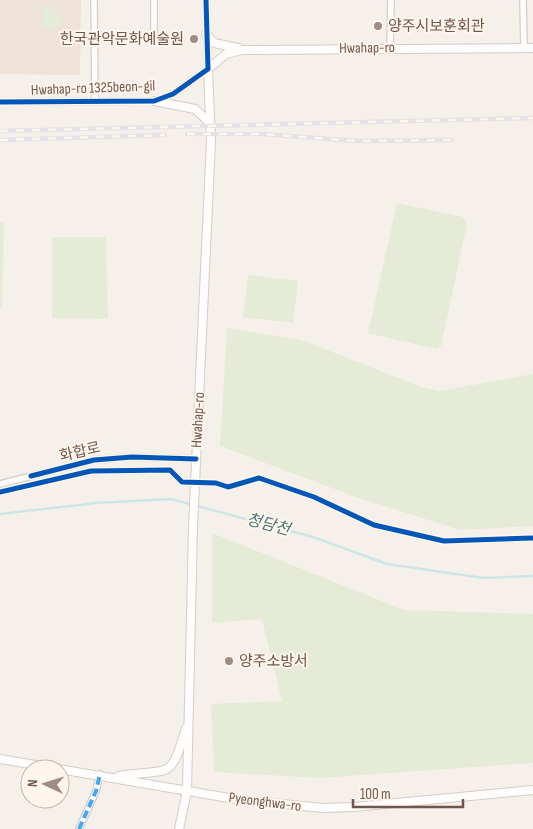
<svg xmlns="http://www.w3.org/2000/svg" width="533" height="829" font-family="'Sofia Sans Condensed','Noto Sans KR',sans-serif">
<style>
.residential{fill:#efe2d8}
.green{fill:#e5ebd6}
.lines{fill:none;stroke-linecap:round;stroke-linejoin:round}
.stream{stroke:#cde6e5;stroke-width:2.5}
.minor-casing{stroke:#d5cdc9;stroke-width:8}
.secondary-casing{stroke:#d5ccc6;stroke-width:10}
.minor{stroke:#fefdfc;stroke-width:5.5}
.secondary{stroke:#fefdfc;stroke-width:8}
.rail-casing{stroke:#e4e2e4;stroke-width:4.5}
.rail{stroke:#fef5ec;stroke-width:2.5;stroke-dasharray:8;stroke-linecap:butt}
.quiet{stroke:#3fa9f5;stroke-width:4;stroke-dasharray:8 4;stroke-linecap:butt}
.cycleway-casing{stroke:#fef5ec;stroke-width:8}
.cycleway{stroke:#0057b8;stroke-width:5}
.poi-dot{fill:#a08c84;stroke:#fef5ec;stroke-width:2}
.labels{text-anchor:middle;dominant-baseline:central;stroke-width:4;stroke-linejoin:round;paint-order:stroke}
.poi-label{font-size:15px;fill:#72564d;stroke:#fef5ec;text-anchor:start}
.street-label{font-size:15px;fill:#72564d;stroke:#fef5ec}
.water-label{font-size:16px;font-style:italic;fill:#45797c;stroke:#fef5ec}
</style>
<rect width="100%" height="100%" fill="#f6f0ea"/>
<!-- residential -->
<polygon class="residential" points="0,0 81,0 80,75 0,74"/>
<!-- green -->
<g class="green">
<polygon points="42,6 53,6 63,21 62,26 55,29 42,29"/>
<polygon points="397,203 463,217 467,224 441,346 436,349 368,333"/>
<polygon points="0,223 4,223 2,308 0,308"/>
<polygon points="52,237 106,237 108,319 52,318"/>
<polygon points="248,275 298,281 293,323 243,317"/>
<polygon points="227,328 302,340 421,387 440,391 533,374 533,526 460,530 356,497 220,446"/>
<polygon points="212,533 404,610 533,614 533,763 320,778 214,772 211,704 282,701 262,619 212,623"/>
</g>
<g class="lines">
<!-- stream -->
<polyline class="stream" points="0,514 96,503 171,499 313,537 387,564 483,578 533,576"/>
<!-- minor casing -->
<g class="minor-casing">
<g id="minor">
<polyline points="94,0 95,101"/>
<polyline points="523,0 524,48"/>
<polyline points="154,32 154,0"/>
<polyline points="390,48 391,0"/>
<polyline points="0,102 154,101 173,94 208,69 206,0"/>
<polyline points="0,484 94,460 132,457 196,459"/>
<polyline points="79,829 96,791 100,774"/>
</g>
</g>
<!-- secondary casing -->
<g class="secondary-casing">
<g id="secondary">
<polyline points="206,34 214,43 238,48"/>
<polyline points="154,101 195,109 210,123"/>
<polyline points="0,759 241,800 323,808 354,807 533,790"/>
<path d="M119 776C169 767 170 784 186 728"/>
<polyline points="179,829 187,791 193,527 211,141 208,69 226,54 242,50 533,48"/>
</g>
</g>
<!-- minor -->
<use href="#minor" class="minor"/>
<!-- secondary -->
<use href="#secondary" class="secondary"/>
<!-- rail casing -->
<g class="rail-casing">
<g id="rail">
<polyline points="0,131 533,118"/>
<polyline points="187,134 262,134 357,141 452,140"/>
<polyline points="0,140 165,135"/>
</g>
</g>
<!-- rail -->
<use href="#rail" class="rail"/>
<!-- quiet -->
<polyline class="quiet" points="79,829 96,791 100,774"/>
<!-- cycleway casing -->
<g class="cycleway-casing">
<g id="cycleway">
<polyline points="0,102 154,101 173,94 208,69 206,0"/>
<polyline points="31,476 94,460 132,457 196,459"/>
<polyline points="0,492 91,471 170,470 182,482 216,483 228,487 259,478 314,497 374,525 444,541 533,538"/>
</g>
</g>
<!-- cycleway -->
<use href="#cycleway" class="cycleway"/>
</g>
<!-- markers -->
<g class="poi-dot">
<circle cx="378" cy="26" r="5"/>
<circle cx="194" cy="39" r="5"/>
<circle cx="229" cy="661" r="5"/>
</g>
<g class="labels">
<!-- poi labels -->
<g class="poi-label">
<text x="388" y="26">양주시보훈회관</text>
<text x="184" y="39" text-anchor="end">한국관악문화예술원</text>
<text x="239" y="661">양주소방서</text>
</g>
<!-- street labels -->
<g class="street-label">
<text transform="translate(367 48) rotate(-1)">Hwahap-ro</text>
<text transform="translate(93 88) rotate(-2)">Hwahap-ro 1325beon-gil</text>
<text transform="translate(198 420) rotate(-87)">Hwahap-ro</text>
<text transform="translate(80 452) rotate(-13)">화합로</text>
<text transform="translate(265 802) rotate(7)">Pyeonghwa-ro</text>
</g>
<!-- water labels -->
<g class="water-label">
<text transform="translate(268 525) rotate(15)">청담천</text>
</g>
</g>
<!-- north arrow -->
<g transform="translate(45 784) rotate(274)"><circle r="24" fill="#fef5ec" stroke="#c6b5ac"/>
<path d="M0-4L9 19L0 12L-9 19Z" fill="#a08c84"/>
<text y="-8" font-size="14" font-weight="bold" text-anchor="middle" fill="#72564d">N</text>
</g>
<!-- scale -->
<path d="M353 799v8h110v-8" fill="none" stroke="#72564d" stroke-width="2.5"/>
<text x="360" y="799" font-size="15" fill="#72564d" stroke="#fef5ec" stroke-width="4" paint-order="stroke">100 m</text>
</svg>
